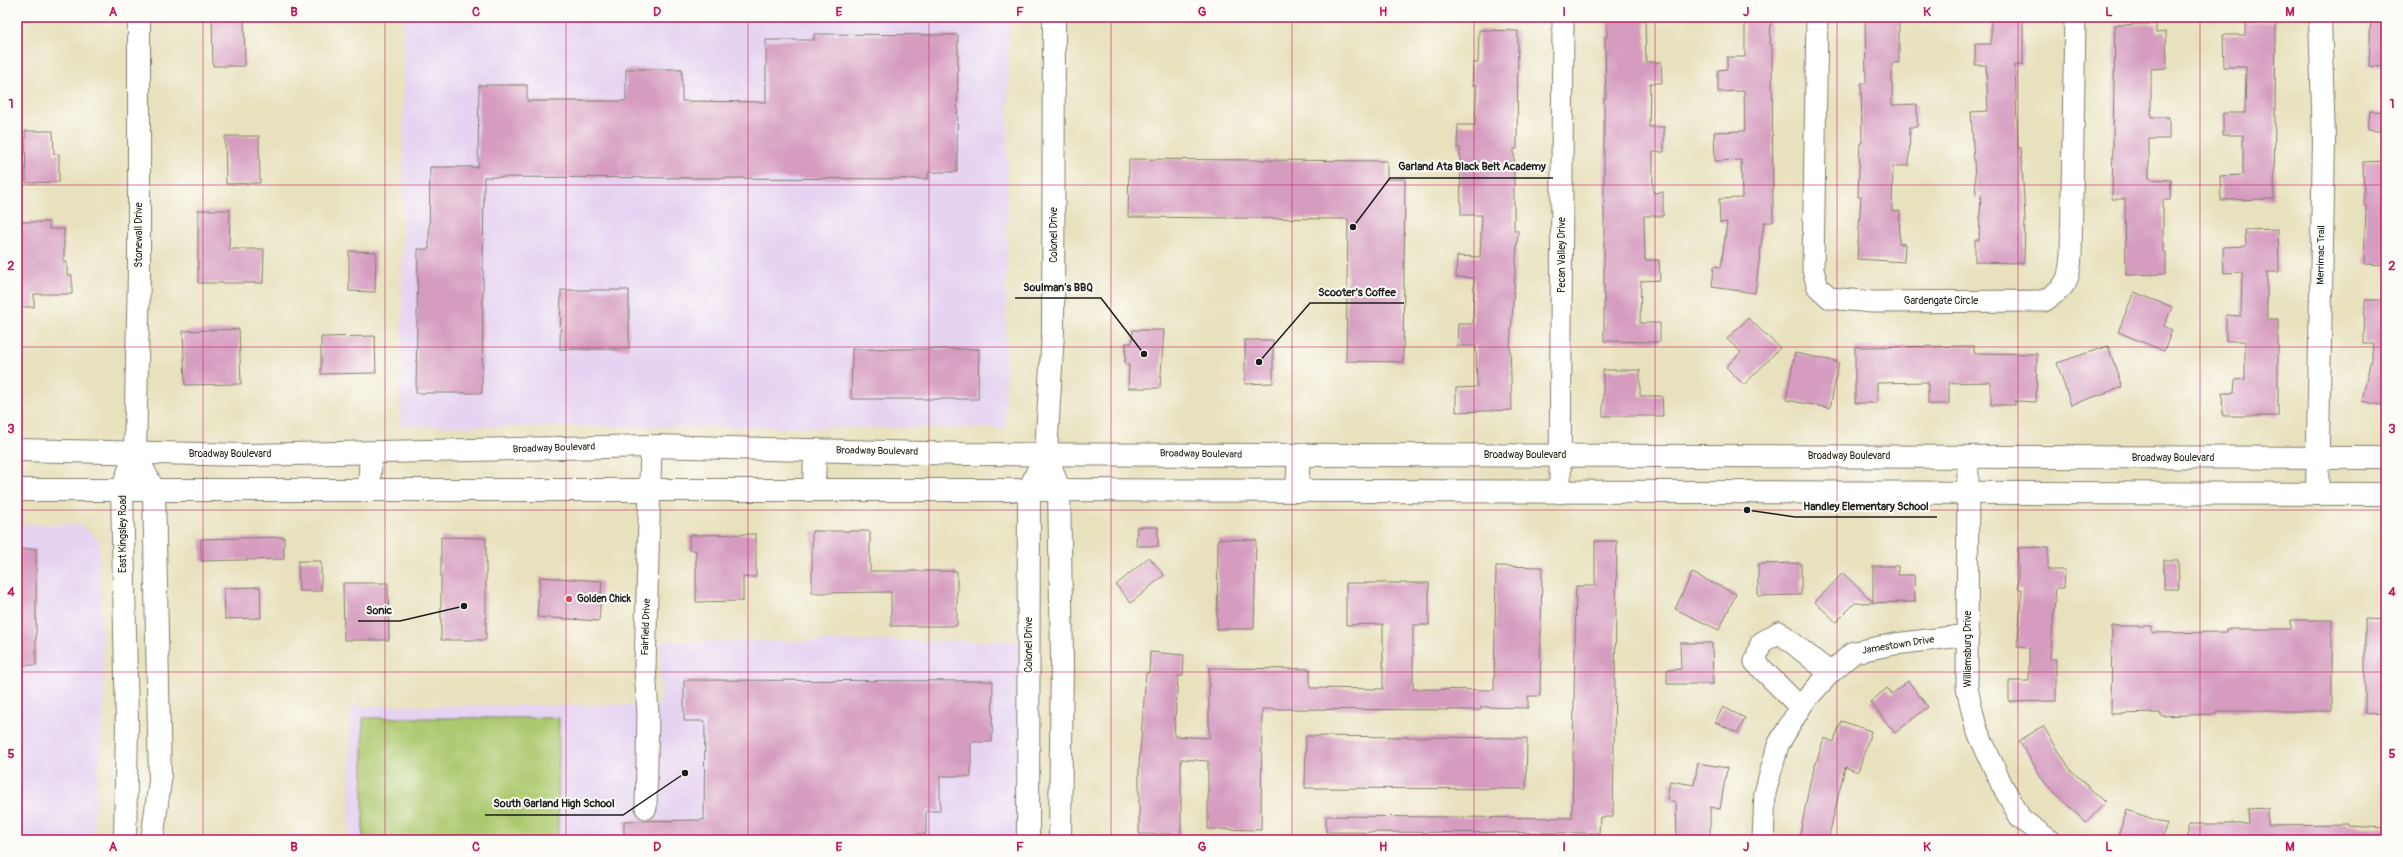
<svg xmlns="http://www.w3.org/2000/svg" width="2403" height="857" font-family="Pangolin,sans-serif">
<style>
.built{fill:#e5d3f1}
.green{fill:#adc96f;stroke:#647246}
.building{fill:#d69cc0}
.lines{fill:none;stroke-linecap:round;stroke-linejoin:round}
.minor-casing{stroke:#827e6d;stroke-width:23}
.tertiary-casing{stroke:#827e6d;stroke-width:24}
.secondary-casing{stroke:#827e6d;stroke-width:24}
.primary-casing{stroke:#827e6d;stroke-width:24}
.minor{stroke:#fff;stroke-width:21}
.tertiary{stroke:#fff;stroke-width:22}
.secondary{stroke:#fff;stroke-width:22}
.primary{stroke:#fff;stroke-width:22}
.grid{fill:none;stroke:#c2185b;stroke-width:1;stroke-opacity:0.55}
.poi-dot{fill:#d1495b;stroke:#fdfcf7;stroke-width:1.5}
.labels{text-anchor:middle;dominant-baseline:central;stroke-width:4;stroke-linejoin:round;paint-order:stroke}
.street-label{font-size:10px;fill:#1c1c1c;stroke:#fdfcf7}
.poi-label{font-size:10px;font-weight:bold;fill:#1c1c1c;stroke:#fdfcf7;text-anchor:start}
.leader{fill:none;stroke:#1c1c1c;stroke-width:1.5}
.callout-dot{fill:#1c1c1c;stroke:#fdfcf7;stroke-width:1.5}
.callout-label{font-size:11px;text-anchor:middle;font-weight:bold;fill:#1c1c1c;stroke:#fdfcf7;stroke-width:4;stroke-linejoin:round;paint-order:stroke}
.neatline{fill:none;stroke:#c2185b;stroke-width:1.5}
.grid-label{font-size:13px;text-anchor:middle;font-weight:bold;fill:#c2185b}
</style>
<rect width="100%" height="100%" fill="#fdfcf7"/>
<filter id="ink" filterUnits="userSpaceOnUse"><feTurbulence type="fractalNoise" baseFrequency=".025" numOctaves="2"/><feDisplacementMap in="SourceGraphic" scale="8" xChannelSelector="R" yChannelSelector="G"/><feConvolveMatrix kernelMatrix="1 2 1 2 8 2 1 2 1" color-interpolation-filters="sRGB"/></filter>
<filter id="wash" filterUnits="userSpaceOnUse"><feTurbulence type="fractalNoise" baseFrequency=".012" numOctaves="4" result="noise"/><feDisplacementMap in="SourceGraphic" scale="16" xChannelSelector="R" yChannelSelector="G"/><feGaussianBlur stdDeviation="0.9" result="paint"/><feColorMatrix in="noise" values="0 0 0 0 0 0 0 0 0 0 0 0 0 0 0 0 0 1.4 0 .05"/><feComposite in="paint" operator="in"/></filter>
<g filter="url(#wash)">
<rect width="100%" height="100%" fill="#e8e1be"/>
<!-- built -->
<g class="built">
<polygon points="404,17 1009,17 1005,428 401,426"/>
<polygon points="17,524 81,525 99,541 104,709 92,840 17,840"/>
<polygon points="661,641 1020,641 1020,840 349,840 351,706 660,705"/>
</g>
<!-- green -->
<polygon class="green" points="363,718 559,718 558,840 363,840"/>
<g id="blocks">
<!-- building -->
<g class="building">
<polygon points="212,17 244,17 245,66 213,66"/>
<polygon points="1607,17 1645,17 1646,62 1661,62 1662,83 1650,83 1649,127 1664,127 1664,152 1653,152 1653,193 1663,192 1663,216 1644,216 1645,260 1659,260 1660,280 1641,281 1640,323 1660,323 1660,342 1604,341 1604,98 1606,98 1605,37 1607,37"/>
<polygon points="1745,17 1771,17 1770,45 1772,45 1773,222 1764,222 1755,293 1712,287 1714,266 1721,267 1727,222 1720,223 1719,199 1742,198 1741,160 1715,161 1714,132 1745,131 1744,91 1718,92 1718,70 1727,69 1727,57 1745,57"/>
<polygon points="1865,17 1899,17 1899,63 1892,63 1892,105 1917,104 1917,127 1910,127 1909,166 1893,166 1892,211 1900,211 1899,244 1905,244 1904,262 1857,259 1861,197 1858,197 1860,143 1862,143 1861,83 1866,83"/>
<polygon points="1991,17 2023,17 2023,65 2015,65 2018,148 2021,148 2025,218 2024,263 1975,262 1975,240 1979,240 1981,194 1976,195 1971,112 1988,111 1986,65 1975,65 1975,44 1991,44"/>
<polygon points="2371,17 2386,17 2386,67 2369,66"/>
<polygon points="2276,22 2274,199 2221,200 2220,176 2243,175 2243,135 2223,135 2223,113 2245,113 2246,67 2224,67 2223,35 2245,35 2245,23"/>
<polygon points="2156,24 2156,33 2166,32 2167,68 2151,69 2151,117 2169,117 2169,139 2149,139 2149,179 2171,180 2170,200 2163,200 2163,252 2166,252 2166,274 2126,275 2125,199 2112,199 2115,25"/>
<polygon points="1479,30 1518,31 1517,149 1514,149 1514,230 1518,231 1510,347 1512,410 1456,412 1456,388 1477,387 1476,346 1457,346 1458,324 1473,324 1474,278 1456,277 1457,256 1480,257 1482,215 1461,215 1460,148 1457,148 1458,125 1475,125 1477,85 1472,85 1473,63 1478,63"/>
<polygon points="814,34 958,35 957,172 928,172 928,179 484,177 482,393 416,393 418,249 429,249 430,167 478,167 479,85 527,85 527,101 626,101 626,69 682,69 682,101 766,102 766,40 814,40"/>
<polygon points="2370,111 2386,112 2386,132 2368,130"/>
<polygon points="25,131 53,131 54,154 59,154 59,182 26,183"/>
<polygon points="225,136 259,136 260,183 226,184"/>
<polygon points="1129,159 1387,161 1387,179 1405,179 1403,362 1346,361 1348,219 1128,217"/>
<polygon points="2386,161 2386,265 2364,264 2366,206 2364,206 2363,162"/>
<polygon points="198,210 230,210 229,249 264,249 263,283 198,283"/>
<polygon points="17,222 49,222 49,229 64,229 64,262 67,262 67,275 72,275 72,294 34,294 34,307 17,307"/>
<polygon points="2278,229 2279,272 2267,272 2267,319 2278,319 2278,416 2223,416 2222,393 2234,393 2235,380 2245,379 2245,341 2226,341 2226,315 2241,316 2242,272 2224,273 2223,247 2246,246 2245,230"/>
<polygon points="349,251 376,252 375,292 349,291"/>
<polygon points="561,290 629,290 629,349 560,349"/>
<polygon points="2134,292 2172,307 2164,326 2172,330 2164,351 2118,332"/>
<polygon points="2365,300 2386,300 2386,406 2362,401 2374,344 2364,344"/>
<polygon points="1748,318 1780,348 1744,385 1726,367 1741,352 1727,339"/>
<polygon points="239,329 241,384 185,385 183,331"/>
<polygon points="1133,330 1164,330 1160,388 1128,388 1129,365 1125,365 1126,343 1132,343"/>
<polygon points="375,336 376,373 321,374 321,337"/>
<polygon points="1245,340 1273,340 1273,383 1245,384"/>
<polygon points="1974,346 1974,353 2037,354 2036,402 2015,401 2015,405 1991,405 1991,382 1949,383 1949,404 1928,404 1928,382 1877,383 1877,403 1855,403 1855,347"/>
<polygon points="2108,346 2122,387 2071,405 2057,363"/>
<polygon points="852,349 979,349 978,399 851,399"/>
<polygon points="1795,353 1839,362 1830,408 1786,400"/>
<polygon points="1603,370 1640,370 1640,396 1662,396 1663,416 1603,416"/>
<polygon points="1137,527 1158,527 1158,546 1136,546"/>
<polygon points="812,531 870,531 870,571 957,571 957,626 891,626 891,592 812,593"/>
<polygon points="756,534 756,577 743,577 743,601 696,602 696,550 689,550 689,535"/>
<polygon points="284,537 284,559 201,561 201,539"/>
<polygon points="441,537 486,538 486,640 441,640"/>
<polygon points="1218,539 1256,540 1254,629 1217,629"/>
<polygon points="1595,541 1617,541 1613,817 1600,817 1599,833 1326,832 1326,816 1572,818 1576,586 1595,586"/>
<polygon points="2048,547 2048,570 2065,570 2064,588 2056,588 2050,659 2056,659 2056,701 2009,702 2009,681 2029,681 2029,648 2017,647 2022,589 2018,589 2018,548"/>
<rect x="17" y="549" width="19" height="116"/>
<polygon points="1149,557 1164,575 1131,603 1116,585"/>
<polygon points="2164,560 2178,560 2179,589 2164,589"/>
<polygon points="298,561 321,561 321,591 299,591"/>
<polygon points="1801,563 1801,595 1758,596 1758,564"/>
<polygon points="1496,566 1542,567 1540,696 1528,696 1528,708 1481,707 1481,710 1262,709 1261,830 1208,829 1208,761 1181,759 1181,834 1139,834 1139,765 1146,673 1149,673 1150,652 1184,655 1183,676 1178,676 1174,736 1209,738 1209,668 1310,669 1310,688 1383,689 1383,624 1346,625 1346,583 1429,583 1429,625 1413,625 1413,689 1494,690"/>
<polygon points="1873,566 1898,566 1898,575 1914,575 1915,602 1855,603 1836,622 1815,602 1843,573 1873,602"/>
<polygon points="1692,573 1736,594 1719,630 1675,609"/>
<polygon points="540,577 602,581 599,621 537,617"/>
<polygon points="343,583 388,583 389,640 344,640"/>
<polygon points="260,587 261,618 225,619 224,588"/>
<polygon points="2365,619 2386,620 2386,712 2365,713"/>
<polygon points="2291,620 2332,620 2332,711 2217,711 2217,714 2161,716 2161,713 2111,714 2112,626 2152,626 2152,633 2226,632 2226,629 2291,629"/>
<polygon points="1680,643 1712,643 1713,684 1667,684 1667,670 1681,669"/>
<polygon points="684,680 993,681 992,742 971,742 971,776 940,776 940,811 926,811 926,834 900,834 900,840 624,840 624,821 704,820 705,721 684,721"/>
<polygon points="1908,681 1928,707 1895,733 1870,702 1887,688 1892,694"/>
<polygon points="1723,707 1745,718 1738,733 1715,722"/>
<polygon points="1841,721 1871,731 1858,772 1845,767 1828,840 1799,840 1810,782 1824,738 1834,742"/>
<polygon points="2043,726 2070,769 2105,803 2086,823 2045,783 2019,741"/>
<polygon points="1306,736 1527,738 1526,789 1305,788"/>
<polygon points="1698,763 1727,768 1720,809 1710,807 1710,840 1677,840 1676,802 1667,800 1670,781 1694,785"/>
<polygon points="2268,808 2268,825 2348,824 2348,826 2386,828 2386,840 2188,840 2188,824 2249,824 2248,809"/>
<polygon points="2127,810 2167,824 2161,840 2128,840 2118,836"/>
</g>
</g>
</g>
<g filter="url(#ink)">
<use href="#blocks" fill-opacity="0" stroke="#827e6d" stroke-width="1"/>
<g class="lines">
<!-- minor casing -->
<g class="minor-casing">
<g id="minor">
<path d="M1817 17 1813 270 1818 287 1830 298 1872 302 2044 301C2067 286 2069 282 2071 255L2075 17"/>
<polyline points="1968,457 1967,688 1976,728 2002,785 2021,819 2049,840"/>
<polyline points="1560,493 1563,17"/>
<polyline points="1800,707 1755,662 1761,643 1779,632 1830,673"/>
<polyline points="646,808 648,714 645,668 651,446"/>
<polyline points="1763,840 1765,793 1778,745 1803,703 1830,673 1854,652 1895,644 1968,635"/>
</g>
</g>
<!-- tertiary casing -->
<g class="tertiary-casing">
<g id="tertiary">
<polyline points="135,453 139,272 139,17"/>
<polyline points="1046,453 1059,490 1062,657 1060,840"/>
<polyline points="2317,494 2324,140 2320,17"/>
<polyline points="1028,840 1029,490 1046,453 1053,332 1054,17"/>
</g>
</g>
<!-- secondary casing -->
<g class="secondary-casing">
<g id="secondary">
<polyline points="135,453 154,491 160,781 152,840"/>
<polyline points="125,840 127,723 122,491 135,453"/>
</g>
</g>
<!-- primary casing -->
<g class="primary-casing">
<g id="primary">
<polyline points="17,450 247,455 651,446 964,454 2386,458"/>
<polyline points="17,490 1029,490 2386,494"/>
<polyline points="369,490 371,453"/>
<polyline points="814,490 815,450"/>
<polyline points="1297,491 1299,454"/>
</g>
</g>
<!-- minor -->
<use href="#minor" class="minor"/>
<!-- tertiary -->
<use href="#tertiary" class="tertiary"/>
<!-- secondary -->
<use href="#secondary" class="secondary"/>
<!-- primary -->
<use href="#primary" class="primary"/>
</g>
</g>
<!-- grid -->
<path class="grid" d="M203 17V840M385 17V840M566 17V840M748 17V840M929 17V840M1111 17V840M1292 17V840M1474 17V840M1655 17V840M1837 17V840M2018 17V840M2200 17V840M17 185H2386M17 347H2386M17 510H2386M17 672H2386"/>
<!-- markers -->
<circle class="poi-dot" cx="569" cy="599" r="4"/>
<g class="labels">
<!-- street labels -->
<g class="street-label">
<text transform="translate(139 235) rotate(-90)">Stonewall Drive</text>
<text transform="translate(1054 235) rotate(-90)">Colonel Drive</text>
<text transform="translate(1562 255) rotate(-90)">Pecan Valley Drive</text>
<text transform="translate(2321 255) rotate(-89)">Merrimac Trail</text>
<text x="1941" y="301">Gardengate Circle</text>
<text transform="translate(554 448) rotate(-2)">Broadway Boulevard</text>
<text transform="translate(877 451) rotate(1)">Broadway Boulevard</text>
<text x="230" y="454">Broadway Boulevard</text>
<text transform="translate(1201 454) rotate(1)">Broadway Boulevard</text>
<text x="1525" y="455">Broadway Boulevard</text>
<text x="1849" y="456">Broadway Boulevard</text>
<text x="2173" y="458">Broadway Boulevard</text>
<text transform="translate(123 534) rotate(-90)">East Kingsley Road</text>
<text transform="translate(646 627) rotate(-88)">Fairfield Drive</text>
<text transform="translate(1029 645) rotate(-90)">Colonel Drive</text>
<text transform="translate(1898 645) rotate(-9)">Jamestown Drive</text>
<text transform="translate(1968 649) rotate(-90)">Williamsburg Drive</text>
</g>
<!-- poi labels -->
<g class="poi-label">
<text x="577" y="599">Golden Chick</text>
</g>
</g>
<!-- callouts -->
<path class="leader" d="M1353 227L1390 178H1553M1144 354L1101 298H1015M1259 362L1310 303H1404M1747 510L1795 517H1937M464 606L400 621H358M685 773L623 815H485"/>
<g class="callout-dot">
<circle cx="1353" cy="227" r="4"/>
<circle cx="1144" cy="354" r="4"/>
<circle cx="1259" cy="362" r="4"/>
<circle cx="1747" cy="510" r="4"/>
<circle cx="464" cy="606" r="4"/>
<circle cx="685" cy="773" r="4"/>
</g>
<g class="callout-label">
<text x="1472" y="170">Garland Ata Black Belt Academy</text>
<text x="1058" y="291">Soulman's BBQ</text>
<text x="1357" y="296">Scooter's Coffee</text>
<text x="1866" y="510">Handley Elementary School</text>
<text x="379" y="614">Sonic</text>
<text x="554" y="807">South Garland High School</text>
</g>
<!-- margin -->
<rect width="2403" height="857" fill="none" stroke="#fdfcf7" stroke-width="44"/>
<rect x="22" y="22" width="2359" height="813" class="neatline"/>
<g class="grid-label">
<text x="113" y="16">A</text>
<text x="294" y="16">B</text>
<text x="476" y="16">C</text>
<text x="657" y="16">D</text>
<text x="839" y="16">E</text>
<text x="1020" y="16">F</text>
<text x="1202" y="16">G</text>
<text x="1383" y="16">H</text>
<text x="1564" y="16">I</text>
<text x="1746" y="16">J</text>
<text x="1927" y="16">K</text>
<text x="2109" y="16">L</text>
<text x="2290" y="16">M</text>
<text x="11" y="108">1</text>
<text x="2392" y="108">1</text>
<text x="11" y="270">2</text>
<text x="2392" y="270">2</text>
<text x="11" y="433">3</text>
<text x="2392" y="433">3</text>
<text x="11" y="596">4</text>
<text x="2392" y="596">4</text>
<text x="11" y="758">5</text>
<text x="2392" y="758">5</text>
<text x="113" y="851">A</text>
<text x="294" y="851">B</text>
<text x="476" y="851">C</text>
<text x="657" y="851">D</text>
<text x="839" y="851">E</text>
<text x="1020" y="851">F</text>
<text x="1202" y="851">G</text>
<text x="1383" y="851">H</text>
<text x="1564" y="851">I</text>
<text x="1746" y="851">J</text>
<text x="1927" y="851">K</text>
<text x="2109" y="851">L</text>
<text x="2290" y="851">M</text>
</g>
</svg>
